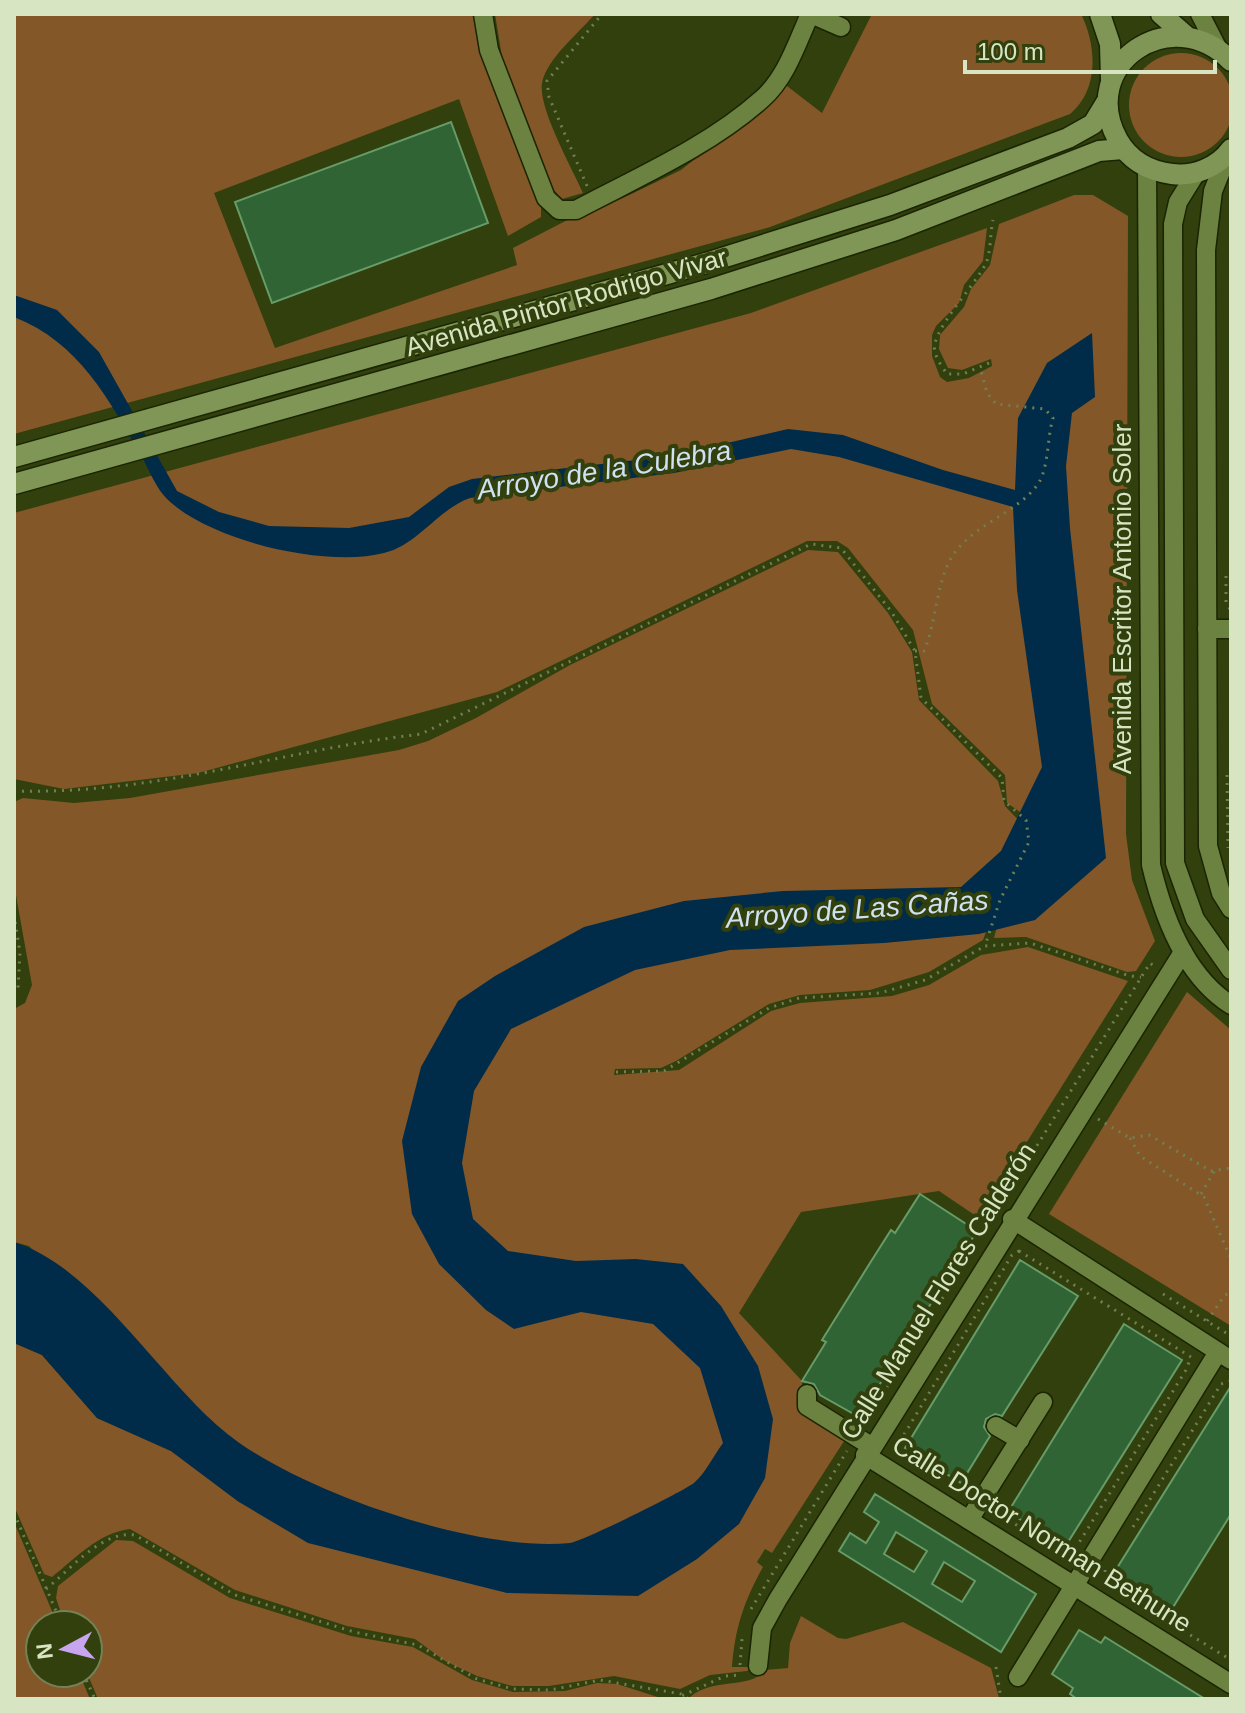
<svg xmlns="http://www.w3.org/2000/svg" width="1245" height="1713" font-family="Arial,sans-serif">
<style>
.green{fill:#845728}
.water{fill:#002c4a}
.building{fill:#316434;stroke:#679c68;stroke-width:2;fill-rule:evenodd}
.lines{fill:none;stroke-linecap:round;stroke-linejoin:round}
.minor-casing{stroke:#1b2503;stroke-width:21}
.major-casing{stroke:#1b2503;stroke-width:23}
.path{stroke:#717f53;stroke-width:3;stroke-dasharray:2 6;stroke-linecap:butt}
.minor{stroke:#6b8240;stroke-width:18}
.major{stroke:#7f9656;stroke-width:20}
.labels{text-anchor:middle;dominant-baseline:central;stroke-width:8;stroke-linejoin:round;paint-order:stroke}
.street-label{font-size:26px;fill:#d8e5c3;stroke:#31400d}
.water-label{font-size:28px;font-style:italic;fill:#cfe1f2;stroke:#31400d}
</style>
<rect width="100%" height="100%" fill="#31400d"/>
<!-- green -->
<g class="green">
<path d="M14 14H473L490 76 541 201V217L508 236 459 99 214 193 275 348 517 265 513 248 583 212 598 210 681 170 787 86 822 113 872 14H1081C1097 46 1099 90 1070 114L770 227 14 434Z"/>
<path d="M495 14H595C580 32 547 58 542 83 538 108 572 168 583 193L562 199 554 190 503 63Z"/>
<circle cx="1181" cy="105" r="52"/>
<polygon points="1074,195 1093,195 1128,216 1126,834 1132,880 1155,941 1136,971 1127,972 1026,937 994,938 1026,816 1007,803 1005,775 932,704 913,630 848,548 837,541 807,541 497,692 198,773 64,789 14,779 14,513 751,313 987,228 983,261 964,285 959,303 936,326 932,335 932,356 940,377 947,382 969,378 992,366 991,359 962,370 948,368 939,349 940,335 964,307 971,289 990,265 999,224"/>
<path d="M808 550 838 552 888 613 912 652 919 700 998 781 1005 806 1025 827 983 940 929 972 870 990 800 995 769 1004 676 1061 661 1068 615 1069 614 1075 679 1070 771 1011 800 1003 892 996 929 985 981 955 1028 947 1128 981 979 1218 939 1191 801 1212 739 1313 802 1381V1408L846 1438 772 1553 765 1549 757 1562 763 1567C744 1601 735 1628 732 1667H752L747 1671 710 1675 680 1689 614 1676 549 1686H512L477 1676 445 1661 415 1639 347 1626 235 1590 130 1529C98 1533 76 1558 52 1577L44 1574 14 1506V1343L42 1355 97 1418 171 1451 239 1502 292 1513 29 1246 14 1242V1009L25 1003 32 985 14 884V802L23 798 74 803 130 798 399 750 428 741 476 718 570 665Z"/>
<polygon points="1187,992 1231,1030 1231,1326 1049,1214"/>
<polygon points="14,1522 58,1625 40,1625 40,1673 79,1673 90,1699 14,1699"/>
<polygon points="116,1540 133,1541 230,1598 351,1636 413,1647 472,1680 513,1692 565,1691 597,1683 617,1684 664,1699 98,1699 87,1673 88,1625 65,1625 56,1598 58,1586"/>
<path d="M801 1616 838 1638 846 1639 903 1622 991 1668 999 1698 690 1697C713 1677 750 1690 765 1670L788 1668 790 1643Z"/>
</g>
<!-- water -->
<path class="water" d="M14 295 57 310 99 352 177 491 219 512 269 526 349 528 409 517 449 487 472 479 671 456 788 429 843 435 943 470 1015 490 1018 418 1047 363 1092 333 1095 397 1072 413 1066 466 1070 528 1106 858 1035 920 979 934 884 943 730 950 635 970 511 1029 474 1091 462 1163 473 1219 508 1251 576 1261 636 1259 683 1264 721 1306 758 1366 773 1419 765 1478 739 1524 697 1559 638 1596 507 1593 308 1543 239 1502 171 1451 97 1418 42 1355 14 1343V1242C100 1269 165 1390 238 1442 314 1496 478 1552 570 1543 581 1542 687 1490 695 1482 706 1472 714 1455 723 1443L700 1368 653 1324 581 1312 514 1329 486 1310 439 1264 412 1214 402 1141 421 1067 458 1001 495 976 584 927 684 901 783 891 961 887 1001 851 1042 767 1017 590 1013 507 839 457 791 449 674 473 470 498C438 509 418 545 384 553 326 568 210 541 167 499 156 488 149 470 142 457 108 399 80 343 14 317Z"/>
<!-- building -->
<g class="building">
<polygon points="451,122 488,223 272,303 235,202"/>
<polygon points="920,1194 977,1231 859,1417 820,1395 814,1384 802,1381 826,1342 822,1340 870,1263 891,1230 895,1233"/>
<polygon points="1020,1260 1078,1296 1002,1416 995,1414 986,1419 984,1427 990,1436 961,1483 905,1448"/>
<polygon points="1124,1324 1182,1360 1065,1547 1008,1512"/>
<polygon points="1231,1386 1231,1514 1170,1612 1112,1576"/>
<path d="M875 1494 1036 1594 1001 1652 839 1551 850 1533 866 1543 879 1522 864 1512ZM896 1532 927 1551 914 1572 884 1554ZM944 1562 975 1581 962 1602 932 1584Z"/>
<polygon points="1079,1630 1101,1643 1105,1637 1205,1699 1077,1699 1070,1694 1073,1688 1052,1674"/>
</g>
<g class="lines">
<!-- minor casing -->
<g class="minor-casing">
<g id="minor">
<path d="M483 14 489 50 546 198 559 210H576C638 177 708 147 762 99 786 78 797 43 810 14"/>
<polyline points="811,14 841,27"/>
<polyline points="1200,14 1217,47"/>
<polyline points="1228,154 1213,191 1206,250 1208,846 1221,893 1231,909"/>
<path d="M1147 168 1151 865C1163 916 1185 976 1231 1005"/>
<polyline points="1196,173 1178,202 1173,224 1175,863 1195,919 1231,970"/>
<polyline points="1207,629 1231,629"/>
<polyline points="1012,1219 1231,1360"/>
<polyline points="807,1394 807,1406 871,1446"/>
<polyline points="996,1426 1020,1440"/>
<polyline points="865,1455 1231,1684"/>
<polyline points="969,1520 1043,1402"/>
<polyline points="758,1666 762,1628 778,1599 1183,952"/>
<polyline points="1018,1677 1218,1352"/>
</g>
</g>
<!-- major casing -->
<g class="major-casing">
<g id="major">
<polyline points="1100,14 1110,44 1111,80"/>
<polyline points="1161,14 1185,35"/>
<path d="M1231 61C1172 0 1076 64 1118 140 1130 161 1148 171 1172 174 1194 177 1218 167 1231 149"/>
<polyline points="14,457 706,263 890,205 1068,138 1093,124 1107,101"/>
<polyline points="14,484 711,289 896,230 1099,151 1123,149"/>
</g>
</g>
<!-- path -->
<g class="path">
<polyline points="587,186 549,97 547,81 602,14"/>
<path d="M989 363 963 374H947C943 368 937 360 935 352 929 332 976 285 986 263 991 252 990 233 993 220"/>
<polyline points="1226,576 1226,602 1231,611"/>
<path d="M915 651H924C936 623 936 588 949 562 968 525 1016 515 1038 484 1049 467 1047 438 1053 418L1045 409 996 404 987 393 980 367"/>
<polyline points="1227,775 1228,848"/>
<path d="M14 791C157 795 282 750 421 734L811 544 841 548 891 611 915 651 921 698 1002 778 1004 801 1026 820 1029 842 1000 900 985 946 1030 943 1130 976 1141 977"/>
<polyline points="14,914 20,953 18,988 14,992"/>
<polyline points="616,1072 664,1071 769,1008 799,998 880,993 925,980 985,946"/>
<polyline points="1098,1119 1130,1138 1149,1135 1211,1171 1231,1168"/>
<polyline points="1130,1138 1140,1156 1204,1197 1231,1259"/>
<polyline points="1201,1194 1215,1170"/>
<polyline points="999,1207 1150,963 1155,967"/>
<polygon points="1019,1251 1191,1357 1186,1370 1077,1546 1068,1556 899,1454 896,1448 1012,1255"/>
<polyline points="1163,1294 1231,1336"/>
<polyline points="1207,1321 1225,1295 1231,1293"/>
<polyline points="866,1421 995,1214"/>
<polyline points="14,1513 62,1625"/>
<polyline points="1133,1527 1221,1384 1231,1381"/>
<polyline points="1105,1570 1106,1583 1231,1660"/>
<path d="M46 1589C70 1570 102 1530 135 1535L235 1595 354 1632 418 1645 477 1679 513 1689 550 1690 600 1680 681 1694 689 1699"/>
<polyline points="751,1609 847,1451"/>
<polyline points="740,1665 742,1639"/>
<polyline points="996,1667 1001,1699"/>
<polyline points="83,1673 95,1699"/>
<polyline points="675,1699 725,1676 742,1675"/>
</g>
<!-- minor -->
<use href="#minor" class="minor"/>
<!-- major -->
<use href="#major" class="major"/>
</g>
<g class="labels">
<!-- street labels -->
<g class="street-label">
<text transform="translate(566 302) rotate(-16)">Avenida Pintor Rodrigo Vivar</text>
<text transform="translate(1122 599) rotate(-90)">Avenida Escritor Antonio Soler</text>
<text transform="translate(938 1291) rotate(-58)">Calle Manuel Flores Calderón</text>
<text transform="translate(1042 1534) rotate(32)">Calle Doctor Norman Bethune</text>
</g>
<!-- water labels -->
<g class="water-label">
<text transform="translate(604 470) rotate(-9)">Arroyo de la Culebra</text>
<text transform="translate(857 909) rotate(-4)">Arroyo de Las Cañas</text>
</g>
</g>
<!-- border -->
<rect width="1245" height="1713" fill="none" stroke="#d8e5c3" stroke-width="32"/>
<!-- north arrow -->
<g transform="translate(64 1649) rotate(263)"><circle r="38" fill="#31400d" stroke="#748256" stroke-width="2"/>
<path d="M0-6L14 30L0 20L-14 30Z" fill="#c7a6ef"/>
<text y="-12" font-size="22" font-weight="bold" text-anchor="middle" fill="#d8e5c3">N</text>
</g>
<!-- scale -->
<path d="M965 60v12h250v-12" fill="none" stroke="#d8e5c3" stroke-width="4"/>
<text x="977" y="60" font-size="24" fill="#d8e5c3" stroke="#31400d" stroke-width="6" paint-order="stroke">100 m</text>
</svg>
